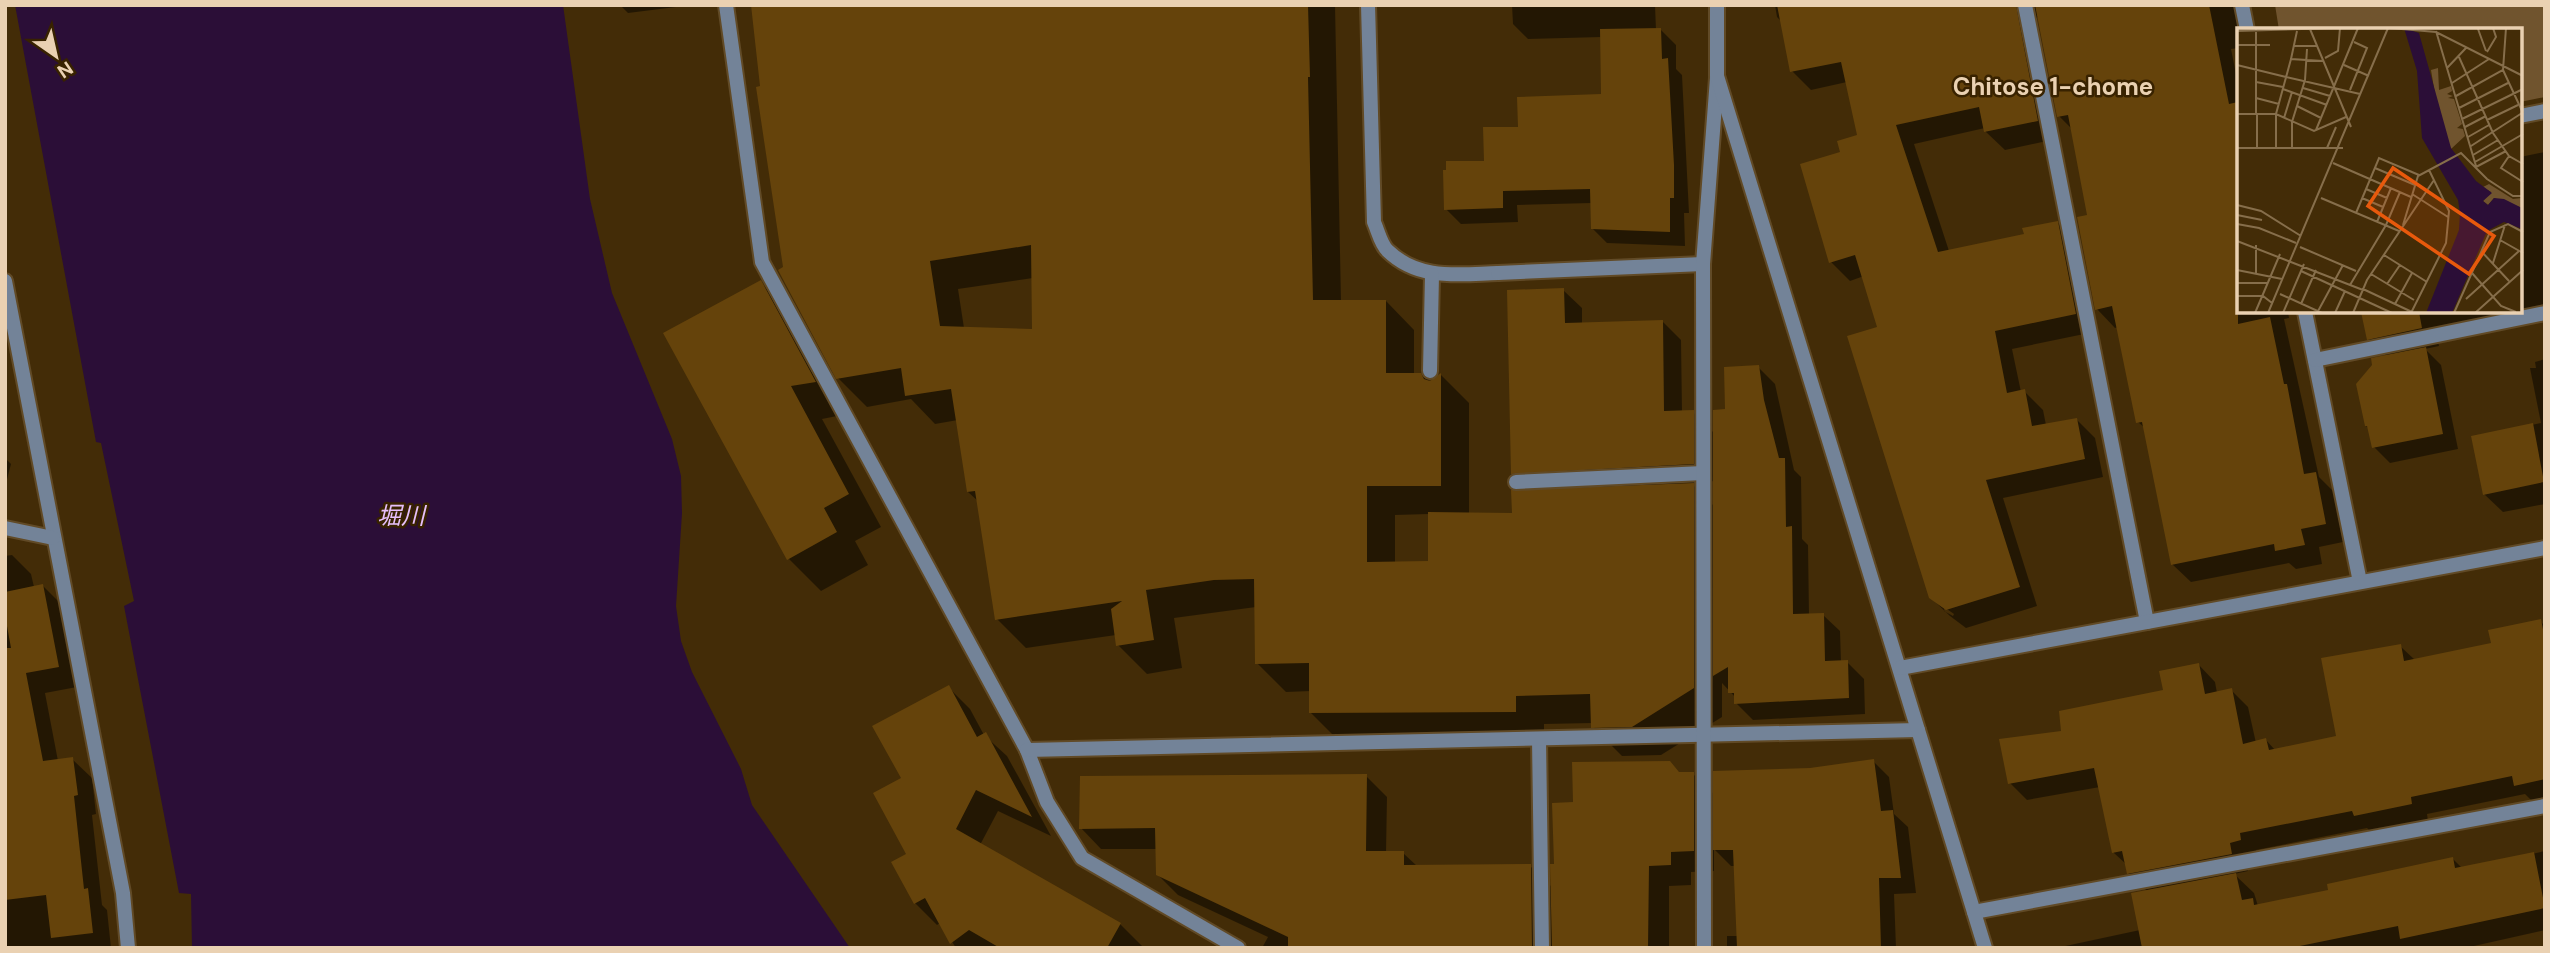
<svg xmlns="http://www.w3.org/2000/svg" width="2550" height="953" font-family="'DM Sans','Noto Sans JP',sans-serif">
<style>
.green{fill:#70542e}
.water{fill:#2b0e37}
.shadow{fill:#0007;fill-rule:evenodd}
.building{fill:#65430b;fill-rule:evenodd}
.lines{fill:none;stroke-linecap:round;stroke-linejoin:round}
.service-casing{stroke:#614a26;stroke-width:18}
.minor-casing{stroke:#614a26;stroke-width:18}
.tertiary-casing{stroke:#614a26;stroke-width:18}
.service{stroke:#738398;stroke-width:14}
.minor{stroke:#738398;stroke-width:14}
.tertiary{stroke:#738398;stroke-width:14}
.labels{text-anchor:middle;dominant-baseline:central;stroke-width:5;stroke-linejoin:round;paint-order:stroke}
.neighbourhood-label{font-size:24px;font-weight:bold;fill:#ead1b2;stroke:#382200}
.water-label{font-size:24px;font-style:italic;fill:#e6bffa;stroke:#382200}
.inset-road{fill:none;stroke:#866e4b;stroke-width:2}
.view{fill:#e8590c;fill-opacity:0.15;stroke:#e8590c;stroke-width:3.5}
.inset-edge{fill:none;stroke:#ead1b2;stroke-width:3.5}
</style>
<rect width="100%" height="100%" fill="#432c07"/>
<!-- green -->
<polygon class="green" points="2275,5 2545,5 2545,97 2520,102 2520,30 2279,30"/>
<!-- water -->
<polygon class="water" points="15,5 563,5 590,199 612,293 672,439 681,476 682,513 676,606 681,641 692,672 741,769 752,805 850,948 192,948 191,894 179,893 124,606 134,601 101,443 96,442"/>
<!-- shadow -->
<g class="shadow">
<polygon points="620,5 692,5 628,13"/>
<path d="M753 5H1335L1341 301H1386L1414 330V374H1420L1431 382 1441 375 1469 403V514H1513L1531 491 1513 473 1563 290 1582 308V324L1662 321 1681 340 1682 412H1693L1715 434 1727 411 1758 367 1775 384 1794 470 1801 477 1802 539 1808 545 1809 615H1823L1840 631 1841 662H1847L1864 679 1865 714 1753 720 1736 703V698L1722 683V717L1661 755 1622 756 1593 727V723L1544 724V740L1340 742 1311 713V691L1286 692 1257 663 1256 607 1174 618 1182 668 1147 674 1118 645 1116 635 1026 648 997 619 979 502 968 492 958 420 935 424 911 399 867 407 838 378 785 268ZM1033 278 1034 331 964 328 958 289ZM1715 481V507L1691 483ZM1429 514V563H1395V515Z"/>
<polygon points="1512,5 1655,5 1656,30 1661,30 1676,45 1676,69 1682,75 1689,213 1684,213 1685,246 1607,243 1592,228 1592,203 1517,205 1518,222 1461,224 1446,209 1486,163 1520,128 1603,96 1602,37 1528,39 1513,24"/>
<path d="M1775 5H2235L2240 30 2238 48 2231 49 2238 84V312H2288L2289 318 2284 319 2319 477 2334 492 2343 542 2319 547 2322 564 2296 569 2289 563 2191 582 2172 564 2146 429 2138 422 2118 327 2115 328 2097 309 2089 216 2073 130 2059 116 2039 16 2034 20 2056 139 2005 150 1986 132 1985 128 1914 144 1949 251 2026 236 2057 222 2076 241 2094 332 2012 349 2021 392 2024 391 2043 410 2046 425 2076 419 2095 438 2103 477 2003 498 2037 606 1966 628 1950 616 1930 597 1880 328 1864 276 1850 281 1831 262 1802 165 1842 153 1859 136 1847 82 1811 90 1792 71 1782 22 1777 17ZM1944 607 1954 614 1953 616 1944 611Z"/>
<polygon points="2545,152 2545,311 2436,332 2439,346 2425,349 2441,365 2458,449 2390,463 2374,447 2370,429 2366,426 2387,357 2369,339 2363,312 2520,312 2520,157"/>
<polygon points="760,282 793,315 847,414 822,419 881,527 855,541 868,565 821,591 788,558"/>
<polygon points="2545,359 2545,504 2503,512 2484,494 2473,437 2541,423 2530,368 2536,368 2535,362"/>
<polygon points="5,458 11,464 5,487"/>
<polygon points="12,555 31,574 34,587 42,585 62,605 77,687 45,693 58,761 72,759 92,778 96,814 92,815 102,905 107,910 111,948 7,948 5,556"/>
<polygon points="2540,621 2545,626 2545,800 2533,802 2525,794 2427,814 2428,821 2372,833 2367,828 2256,850 2258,857 2246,859 2248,871 2234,874 2254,893 2258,906 2330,891 2452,858 2463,869 2545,851 2545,930 2465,948 2056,948 2140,930 2147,891 2128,873 2127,865 2114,853 2100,787 2027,800 2010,783 2062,733 2165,691 2198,664 2215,682 2217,693 2231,690 2248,707 2256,743 2266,740 2275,750 2338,737 2400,646 2415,660 2493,645"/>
<polygon points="948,687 970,709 984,735 1007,756 1051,836 998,811 980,845 1120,924 1142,946 1141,948 956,948 940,923 937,925 915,903 908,855 903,779"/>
<polygon points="1873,761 1889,777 1894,814 1908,827 1916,893 1894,894 1896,948 1727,948 1727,936 1739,936 1736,866 1731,866 1714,849 1714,871 1691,872 1691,885 1669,886 1669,948 1262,948 1268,937 1178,895 1157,874 1157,849 1101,849 1081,828 1366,776 1387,797 1386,853 1403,853 1417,866 1530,866 1553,888 1555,866 1575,804 1681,774 1693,774 1715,795 1810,770"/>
</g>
<!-- building -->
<g class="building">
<path d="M751 5H1308L1310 77H1308L1313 300H1386V373H1421L1424 379 1430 381 1441 373V486H1367V562L1428 561V512L1512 513 1511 490 1694 483V688L1632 727 1591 728 1590 694 1516 696V712L1309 713V663L1255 664 1254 579 1214 580 1146 590 1154 640 1116 646 1111 609 1122 601 995 620 975 491 967 492 951 389 905 396 901 368 836 379 778 270 783 267 756 87 760 86ZM1031 245 1032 329 940 326 930 261Z"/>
<polygon points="1777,5 2016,5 2038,121 1984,132 1979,107 1896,125 1938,252 2024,234 2022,228 2058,221 2076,314 1995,331 2007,393 2025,389 2032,426 2077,418 2085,459 1986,480 2020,587 1946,610 1929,598 1847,336 1877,327 1855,255 1829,263 1800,164 1840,152 1837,141 1857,135 1841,62 1790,72"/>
<polygon points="2035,5 2209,5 2229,104 2238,102 2238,324 2270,317 2284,384 2287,384 2304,474 2316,472 2326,524 2301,529 2305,545 2275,551 2274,544 2171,565 2142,422 2136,423 2112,306 2095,310 2077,217 2087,215 2068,115 2057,117"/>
<polygon points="1661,28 1662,59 1668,58 1674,165 1674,198 1670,198 1670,232 1591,229 1590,189 1503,191 1503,208 1444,210 1443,170 1446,170 1446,161 1484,161 1483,127 1518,127 1517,97 1601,94 1600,29"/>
<polygon points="761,280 816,382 791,386 849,494 824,508 837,532 787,560 663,333"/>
<polygon points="1564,288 1565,323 1663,320 1664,411 1694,410 1694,464 1511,474 1507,290"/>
<polygon points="2361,312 2419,312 2422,328 2367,340"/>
<polygon points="2426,347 2443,434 2372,448 2367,426 2365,426 2356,384 2372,365 2371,358"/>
<polygon points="1759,365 1764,400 1779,458 1785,458 1786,527 1792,526 1793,614 1824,613 1825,661 1848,660 1849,698 1734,704 1734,693 1728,693 1728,667 1713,676 1713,410 1725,409 1724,367"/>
<polygon points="2533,423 2544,482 2483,495 2471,436"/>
<polygon points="43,584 59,667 26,673 43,761 73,757 78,795 74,796 84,889 88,888 93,933 51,938 46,895 5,900 5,648 11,648 5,615 5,592"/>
<polygon points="2541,619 2545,640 2545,779 2514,786 2512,776 2411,797 2412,804 2354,816 2352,811 2240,833 2241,840 2230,843 2232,854 2127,874 2122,851 2112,853 2094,768 2008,784 1999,739 2061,731 2059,711 2163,690 2159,671 2199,663 2205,694 2232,688 2243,744 2266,738 2269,750 2336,736 2321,658 2401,644 2404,661 2491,643 2488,630"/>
<polygon points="949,685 977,737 986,732 1032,817 976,790 956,829 1121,923 1107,948 1000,948 969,930 950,944 925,898 914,904 891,862 906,854 873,793 901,778 872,726"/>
<polygon points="1874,759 1881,811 1893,810 1901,878 1879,878 1881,948 1737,948 1733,850 1713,850 1713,771 1810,768"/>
<polygon points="1670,761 1679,772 1694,772 1694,851 1671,852 1671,865 1649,866 1648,948 1552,948 1550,864 1554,864 1552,803 1573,802 1572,762"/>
<polygon points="1367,774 1366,851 1404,851 1404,865 1531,864 1532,948 1288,946 1288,937 1156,875 1155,828 1079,829 1080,776"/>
<polygon points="2534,852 2545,908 2400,939 2398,926 2290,948 2142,948 2131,893 2236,873 2242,900 2253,898 2254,905 2328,890 2327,884 2453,857 2455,868"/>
</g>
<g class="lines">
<!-- service casing -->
<g class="service-casing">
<g id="service">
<path d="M1368 5 1374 222C1378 231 1381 245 1388 251 1419 281 1459 274 1498 273"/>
<polyline points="1430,371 1432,275"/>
<polyline points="1516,482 1703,473"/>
<polyline points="1539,739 1542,948"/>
</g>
</g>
<!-- minor casing -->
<g class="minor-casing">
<g id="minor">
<polyline points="726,5 762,262 1027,750 1047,802 1082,858 1238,948"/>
<polyline points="2025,5 2147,622"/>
<polyline points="2242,5 2247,30"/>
<polyline points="2520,116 2545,111"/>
<polyline points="1498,273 1703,264"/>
<polyline points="5,281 123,893 128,948"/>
<polyline points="2305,312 2360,582"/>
<polyline points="2315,360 2545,313"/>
<polyline points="5,528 53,538"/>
<polyline points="1027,750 1918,730"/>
<polyline points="1974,912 2545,806"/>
<polyline points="1704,948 1703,264 1717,78"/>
</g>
</g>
<!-- tertiary casing -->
<g class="tertiary-casing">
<g id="tertiary">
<polyline points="1717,5 1717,76 1985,948"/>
<polyline points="1900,668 2545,548"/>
</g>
</g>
<!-- service -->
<use href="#service" class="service"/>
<!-- minor -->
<use href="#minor" class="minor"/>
<!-- tertiary -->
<use href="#tertiary" class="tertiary"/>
</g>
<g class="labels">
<!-- neighbourhood labels -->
<g class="neighbourhood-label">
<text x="2053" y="86">Chitose 1-chome</text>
</g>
<!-- water labels -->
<g class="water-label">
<text x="401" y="515">堀川</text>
</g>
</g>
<!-- overview -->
<g transform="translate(2237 28)">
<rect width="285" height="285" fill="#432c07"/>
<path d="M201 40 202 62 214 58 215 63 210 66 216 68 211 70 217 71 225 96 220 100 226 101 228 108 214 121 202 90 194 42ZM252 156 276 171 285 170V180L257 170 251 177 246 173 254 164 246 159Z" fill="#70542e"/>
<path d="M167 0 182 5 214 120 239 153 255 165 246 173 251 177 257 170 267 171 285 180V201L267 194 250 203 215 285H189L222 202 223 185 221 172 185 110 180 43Z" fill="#2b0e37"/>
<path class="inset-road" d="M153 0 199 4 286 48M73 1 114 99M241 1 249 23M0 3 97 0M60 3 54 31 86 33M199 3 239 138M0 17H33M57 18H80M250 24 259 9 256 0M222 29 256 105 272 128 286 136M88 30 101 23 103 0M0 37 49 49M107 37 132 48M210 40 229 20M266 42 286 85M49 49 123 66M19 54 46 59M215 55 252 31M66 60 93 68M46 61 90 77M113 62 130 20 117 14M219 68 266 42 269 0M19 70 42 76M60 78 84 90M222 80 271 55M0 86H39L77 103 109 89M19 86V1M47 90 55 64M225 91 286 61M250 92 281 77M228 99 249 88M79 102 121 0M231 109 252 97M234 118 285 85M0 120H106M20 120V86M39 120V86L54 31M55 120V94L68 52 70 21M90 120 99 99M236 127 261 112M272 128 264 140 286 154M238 134 286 106M96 135 174 169M239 139 269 123M138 140 178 157M129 161 150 170M175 166 211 189M84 170 162 203M125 170 146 179M0 177 24 183 64 208M119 185 142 130 182 147M0 187 25 192M140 194 154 160M0 196 22 200 59 215M166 197 181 148 224 125 250 151 276 168H286M263 212 286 225M0 213 126 262M63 219 119 243M244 223 272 253M147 227 190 254M256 235 268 197M0 242 45 251M64 243 155 285M19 245V217M235 245 264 278 279 284M134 246 177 272M0 255H31M150 256 163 237M113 257 149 197 163 164M126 261 175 284M43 266 85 285M0 268H26L35 275M229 271 282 223M64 276 79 242M158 276 175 245M18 285 43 226M31 285 151 0M46 285 67 236M80 285 106 237M98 285 108 263M116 285 130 252 197 152M174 285 209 215 212 183 192 142M217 285 253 204 271 196 286 204M238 285 286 242"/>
<path class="view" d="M156 140 257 208 232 246 131 178Z"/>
<rect width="285" height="285" class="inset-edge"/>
</g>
<!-- border -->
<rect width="2550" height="953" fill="none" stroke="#ead1b2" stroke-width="14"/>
<!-- north arrow -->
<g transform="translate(56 56) rotate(146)" stroke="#382200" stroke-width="5" paint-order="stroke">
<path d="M0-5L12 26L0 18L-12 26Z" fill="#ead1b2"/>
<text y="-10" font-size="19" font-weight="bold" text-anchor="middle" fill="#ead1b2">N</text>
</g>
</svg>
